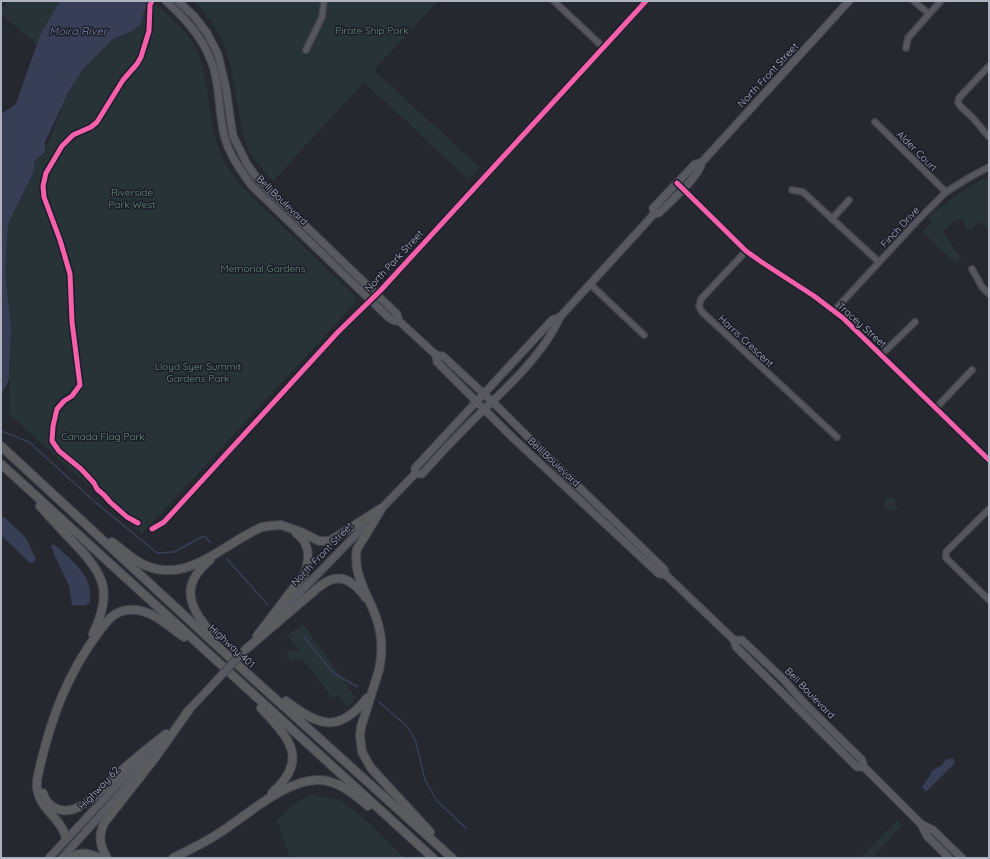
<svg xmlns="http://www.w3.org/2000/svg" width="990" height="859" font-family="Quicksand,sans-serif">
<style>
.green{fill:#283337}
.water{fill:#373e56}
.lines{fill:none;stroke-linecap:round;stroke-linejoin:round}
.stream{stroke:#373e56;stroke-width:1.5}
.minor-casing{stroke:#424348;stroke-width:8}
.major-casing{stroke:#43454c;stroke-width:9}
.highway-casing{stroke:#43444b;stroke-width:10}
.minor{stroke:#55565e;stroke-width:5.5}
.major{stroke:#575860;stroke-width:7}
.highway{stroke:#5a5b5f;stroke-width:8}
.major-bridge-casing{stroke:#43454c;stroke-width:9;stroke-linecap:butt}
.major-bridge{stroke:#575860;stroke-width:7}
.cycleway-casing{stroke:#1b1d29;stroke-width:8}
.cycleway{stroke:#f560ab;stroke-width:5}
.labels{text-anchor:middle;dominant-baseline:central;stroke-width:3;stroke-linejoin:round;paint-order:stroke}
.park-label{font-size:10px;fill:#6a8e7a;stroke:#1b1d29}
.street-label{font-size:10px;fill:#afb2c1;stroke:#1b1d29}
.water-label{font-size:11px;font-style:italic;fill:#7c84a5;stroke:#1b1d29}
</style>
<rect width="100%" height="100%" fill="#26282f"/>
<!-- green -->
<g class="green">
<polygon points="9,1 60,1 40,35 37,44 1,15 1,9"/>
<path d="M149 1H151C166 13 181 25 192 42 211 74 206 111 218 147 223 161 231 173 241 186L355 296V303L142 534 9 414 11 342 5 273 8 224 35 169 34 164 37 157 41 156 45 150 62 110 61 109 69 91 83 69Z"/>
<path d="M193 1H438L374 70 480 168 469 180 364 82 273 181C263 170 253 160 247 146 241 132 240 117 237 102 231 62 225 29 193 1Z"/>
<polygon points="989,176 989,229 982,223 975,223 974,229 966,229 964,220 955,221 942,231 961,258 955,263 923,232 932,222 928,217 961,192"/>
<path d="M891 497 896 500 895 504 898 509 889 511 884 507C885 501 886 498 891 497Z"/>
<polygon points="303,624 356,698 347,707 338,695 333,699 302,658 292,662 287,656 289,650 301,652 287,635"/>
<polygon points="311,794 341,801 366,820 405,858 290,858 277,821 291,806"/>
<polygon points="897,820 902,825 872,858 861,858"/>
</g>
<!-- water -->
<g class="water">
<polygon points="60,1 150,1 144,11 140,25 130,32 114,38 83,69 69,91 45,142 45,151 41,156 37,157 34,164 35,169 8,224 5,273 11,328 9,380 1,395 1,399 1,114 16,104 40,35"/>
<polygon points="3,516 26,538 36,559 33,563 30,563 1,535 1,518"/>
<path d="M53 544 55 545C66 556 86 570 89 586 90 591 90 597 90 602 84 609 78 603 72 606L69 586 53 552 51 546Z"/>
<path d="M953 758 955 763 926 792 922 787 931 774C931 769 938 768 942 765L945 760Z"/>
</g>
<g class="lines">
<!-- stream -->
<g class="stream">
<polyline points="1,431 29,442 94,501 157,553 174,552 204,536 211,543"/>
<polyline points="227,559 268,605"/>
<polyline points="304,637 333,673 358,687"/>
<polyline points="379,702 408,727 416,742 425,780 437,801 466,828"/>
</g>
<!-- minor casing -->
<g class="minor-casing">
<g id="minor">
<polyline points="554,1 603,47"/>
<polyline points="914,1 929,14 941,1"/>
<polyline points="906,48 908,38 929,14"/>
<polyline points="306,50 322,17 324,1"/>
<polyline points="989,66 959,98 958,102 960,106 972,117 989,137"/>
<polyline points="875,122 946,192"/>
<polyline points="677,183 746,251 763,263 814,296 843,318 989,460"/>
<polyline points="792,190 803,192 879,262"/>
<polyline points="832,219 849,200"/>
<polyline points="746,251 701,299 699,306 702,312 715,324 837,437"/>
<polyline points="972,269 982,287 989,294"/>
<polyline points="590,284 644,335"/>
<polyline points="834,311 917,221 946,192 970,177 989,167"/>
<polyline points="881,355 915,322"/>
<polyline points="936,408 972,370"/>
<polyline points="989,509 946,552 946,558 989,600"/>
<polyline points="152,529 164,522 338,332 380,291 646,1"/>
</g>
</g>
<!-- major casing -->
<g class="major-casing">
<g id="major">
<path d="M166 1C183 17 200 34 209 56 220 79 218 110 224 135 228 153 241 171 252 186L389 318 395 321H399"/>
<polyline points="178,1 194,16 207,33 218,54 226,88 233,136 247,164 259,181 397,314 399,321 436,355 443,356 498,407 552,461 664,569 666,575 734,640 736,647 857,767 864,767"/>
<polyline points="654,214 653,208 695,164 702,162 849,1"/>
<polyline points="436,355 437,362 513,438 659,574 666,575"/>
<path d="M415 474H422C438 456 454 439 471 422 501 393 543 356 560 317L654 214 659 213C671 201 699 177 702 162"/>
<polyline points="271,622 415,474 415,468 552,320 560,317"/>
<polyline points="734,640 742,640 783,679 804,703 862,760 864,767 921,824 927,836 949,858"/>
<polyline points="186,713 216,681"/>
<polyline points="921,824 933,830 962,858"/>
<polyline points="49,858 144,756"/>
<polyline points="62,858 123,790 163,739"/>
</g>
</g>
<!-- highway casing -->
<g class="highway-casing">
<g id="highway">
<polyline points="1,446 239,666 452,858"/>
<polyline points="1,464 433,858"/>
<path d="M40 506C52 520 64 532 76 545 106 576 112 594 93 634"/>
<path d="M382 508 357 549C352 573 368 595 376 617 382 634 383 652 379 670L361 727 360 736 362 752 371 768 430 832"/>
<path d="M112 542C120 548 128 555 137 561 183 590 222 544 262 527L269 526 281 525 301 532 319 541H330L380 509"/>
<path d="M210 560C176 588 192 610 215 638"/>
<path d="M257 636 305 573C310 557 310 543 296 533"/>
<path d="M245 650 320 586C339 571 353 580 366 598"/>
<path d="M286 701C318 726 339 734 367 698"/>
<path d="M261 708C289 738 310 759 272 793"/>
<path d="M43 793C45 800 50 806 57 809 80 818 105 785 120 772 135 758 151 746 166 734"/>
<path d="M66 838C61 817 39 810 37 787 36 779 39 773 40 766 52 716 67 675 98 633 106 623 113 611 128 610 149 607 167 625 184 637"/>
<path d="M70 858C80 851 89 853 100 858"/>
<path d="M107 858C100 846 98 836 104 823L152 762 189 710"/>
<path d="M173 858C189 850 206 842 221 832 248 814 288 778 320 780 339 781 355 795 368 806"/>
</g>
</g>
<!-- minor -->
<use href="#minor" class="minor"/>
<!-- major -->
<use href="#major" class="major"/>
<!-- highway -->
<use href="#highway" class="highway"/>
<!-- major-bridge casing -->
<g class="major-bridge-casing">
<polyline id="major-bridge" points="216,681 245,650"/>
</g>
<!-- major-bridge -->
<use href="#major-bridge" class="major-bridge"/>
<!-- cycleway casing -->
<g class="cycleway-casing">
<g id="cycleway">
<polyline points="677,183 746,251 763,263 814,296 843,318 989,460"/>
<polyline points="138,523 127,517 110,502 104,495 97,489 94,483 81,469 59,451 52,441 53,426 57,409 64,401 72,396 80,385 72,322 70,274 60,240 44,197 43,186 46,173 62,146 73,135 91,127 97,122 123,80 137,64 141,57 149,31 150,5 152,1"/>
<polyline points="152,529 164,522 338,332 380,291 646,1"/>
</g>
</g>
<!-- cycleway -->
<use href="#cycleway" class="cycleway"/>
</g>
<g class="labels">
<!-- park labels -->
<g class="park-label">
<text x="372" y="30">Pirate Ship Park</text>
<text x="132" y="192">Riverside<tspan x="132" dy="12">Park West</tspan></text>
<text x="263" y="268">Memorial Gardens</text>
<text x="198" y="366">Lloyd Syer Summit<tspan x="198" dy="12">Gardens Park</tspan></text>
<text x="103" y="436">Canada Flag Park</text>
</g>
<!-- street labels -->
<g class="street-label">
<text transform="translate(768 75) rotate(-47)">North Front Street</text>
<text transform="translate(917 151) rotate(45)">Alder Court</text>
<text transform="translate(282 200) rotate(44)">Bell Boulevard</text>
<text transform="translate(900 227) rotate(-47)">Finch Drive</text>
<text transform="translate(394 261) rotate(-47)">North Park Street</text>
<text transform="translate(862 325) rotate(42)">Tracey Street</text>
<text transform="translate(746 341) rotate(43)">Harris Crescent</text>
<text transform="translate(554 462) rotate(43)">Bell Boulevard</text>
<text transform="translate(322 554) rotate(-46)">North Front Street</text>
<text transform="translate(232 646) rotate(43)">Highway 401</text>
<text transform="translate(810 693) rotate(46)">Bell Boulevard</text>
<text transform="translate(99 788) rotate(-47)">Highway 62</text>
</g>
<!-- water labels -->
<g class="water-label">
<text x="78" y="31">Moira River</text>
</g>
</g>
<!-- border -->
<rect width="990" height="859" fill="none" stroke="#afb2c1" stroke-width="4"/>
</svg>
